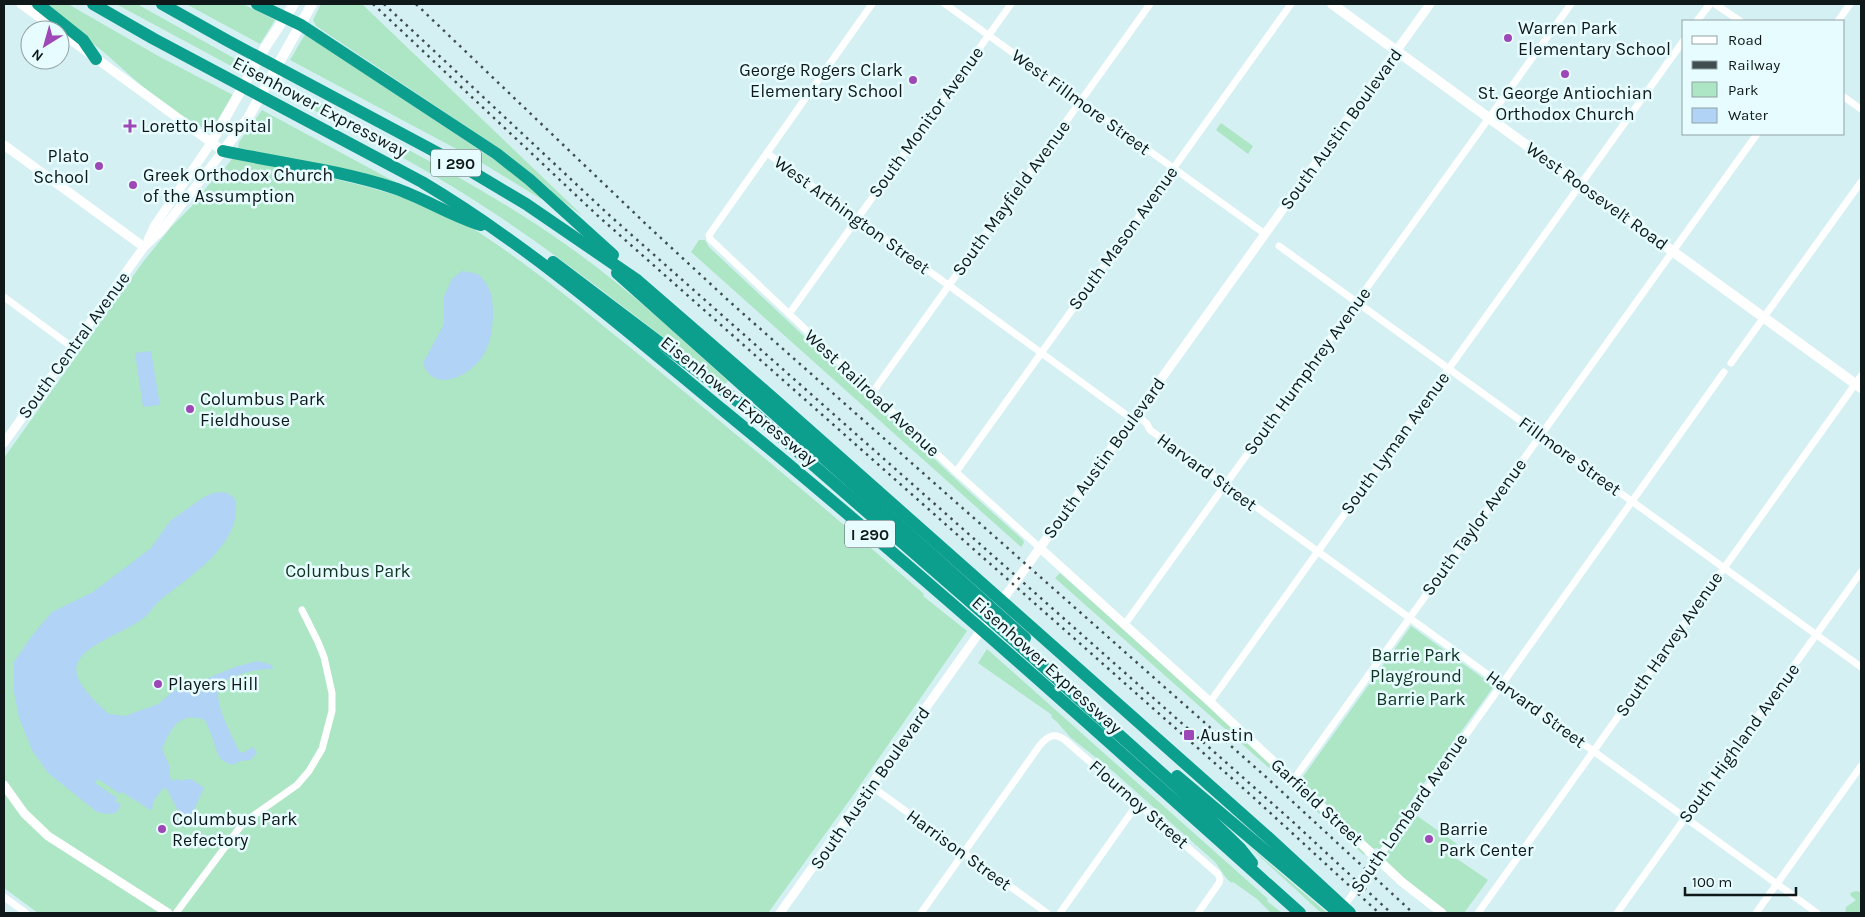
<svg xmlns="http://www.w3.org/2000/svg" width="1865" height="917" font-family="Karla,sans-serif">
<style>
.green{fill:#ace6c4}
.water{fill:#b1d3f5}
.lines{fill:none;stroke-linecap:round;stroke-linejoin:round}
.minor{stroke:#fff;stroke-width:7}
.tertiary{stroke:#fff;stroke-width:9}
.secondary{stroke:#fff;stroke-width:10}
.motorway{stroke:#0d9f8e;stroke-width:12}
.rail{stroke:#404e50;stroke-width:2.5;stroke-dasharray:2.5 5;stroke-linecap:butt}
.poi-dot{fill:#9d48b6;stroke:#e7fcfe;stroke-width:2}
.labels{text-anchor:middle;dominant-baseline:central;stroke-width:5;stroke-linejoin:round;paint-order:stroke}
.shield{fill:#e7fcfe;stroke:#505d5e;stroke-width:1}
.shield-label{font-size:16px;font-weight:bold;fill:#0f191a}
.poi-label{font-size:18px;fill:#0f191a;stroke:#e7fcfe;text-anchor:start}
.street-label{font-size:18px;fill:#0f191a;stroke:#e7fcfe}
.park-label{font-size:18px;fill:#0f3321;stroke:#e7fcfe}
</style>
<rect width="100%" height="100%" fill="#d5f0f3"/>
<!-- green -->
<g class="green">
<polygon points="44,4 68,4 160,57 233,95 210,132 181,115 143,87 106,54"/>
<polygon points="116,4 137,4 248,66 244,73"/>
<polygon points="186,4 243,4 275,20 260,44"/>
<polygon points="321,4 362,4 583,216 550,192 551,190 506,153 316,26 313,20"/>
<polygon points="306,35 496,161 543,197 541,199 479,161 290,60 304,36"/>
<path d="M279 82C375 133 476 181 565 244 624 285 675 333 728 381L725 384C643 323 563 257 477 202 412 160 342 125 274 89Z"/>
<polygon points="262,110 397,183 396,186 238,149 239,142"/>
<polygon points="1221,123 1253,146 1248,154 1216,130"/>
<path d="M237 158C308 175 383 184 450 216 473 227 495 243 516 258 558 288 597 321 637 353 734 432 830 512 924 594L923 596 967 631 854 794 768 913H38L4 888V458L143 262 171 227 191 207 218 173 220 174 232 159Z"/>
<polygon points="699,240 705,240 709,247 962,485 1023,540 1024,543 1021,547 691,252"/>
<polygon points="1060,573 1217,713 1365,853 1364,855 1286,783 1055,578"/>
<polygon points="1411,626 1494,686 1406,808 1457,844 1450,854 1488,880 1464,913 1445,913 1425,900 1386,861 1386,854 1377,848 1372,849 1302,781 1302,778"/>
<path d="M987 649 1268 899 1267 901 1282 913H1271L1257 899 1233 882 1232 883C1224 878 1221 869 1215 862L1115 773 1070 737 1057 722 1051 717 1052 715 978 663Z"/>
<polygon points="1245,843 1325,911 1328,913 1322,913 1319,911"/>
<polygon points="1856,891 1861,892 1861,913 1845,913 1846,907 1856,900 1851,896 1850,893"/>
</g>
<!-- water -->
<g class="water">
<path d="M462 271 478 274C492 287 493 298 493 316 492 330 491 342 484 354 473 374 434 396 423 363L444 324V296L452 279Z"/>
<polygon points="151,351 160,405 143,407 135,353"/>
<path d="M224 492C235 496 237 500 236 511 234 550 186 579 159 601 153 607 148 616 141 620 126 631 85 645 78 662 69 679 97 703 109 714L125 716 158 704 172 692 189 683 206 679 235 667 257 661 272 665 273 669C260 669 250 671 238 675 232 677 226 679 221 685 210 698 233 737 239 751L243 753 253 747 257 753 250 760 241 761 233 765C218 760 219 757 214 743 212 735 208 727 205 720 179 711 172 727 162 749L169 765 170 777 173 781 178 779 182 781 186 779 193 780 204 788 191 816 183 817 178 811 167 789 163 788 153 802 152 811 122 792 120 794 98 779 95 783 117 798 115 801 121 805 116 813 106 814 97 812 48 773 32 750 19 718 14 692V662L31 637 52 612 93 592 151 548 170 521 204 497 213 493Z"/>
</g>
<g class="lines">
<!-- minor -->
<g class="minor">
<polyline points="872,4 709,235 710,239 956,472 1040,548"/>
<polyline points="945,4 1265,234"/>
<polyline points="1715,4 1740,21"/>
<polyline points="1697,21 1710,4"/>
<polyline points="1838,21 1850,4"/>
<polyline points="1844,97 1861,109"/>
<polyline points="767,153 1132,419"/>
<polyline points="1279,246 1861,667"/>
<polyline points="4,297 72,347"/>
<polyline points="789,314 1011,4"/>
<polyline points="1731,363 1861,182"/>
<polyline points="872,393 1150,4"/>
<polyline points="1136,414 1147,424 1150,430 1817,913"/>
<polyline points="956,472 1291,4"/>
<polyline points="1125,624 1571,4"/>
<polyline points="1210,702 1684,40"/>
<polyline points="1294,779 1757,134"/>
<polyline points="871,786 1047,913"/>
<polyline points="4,897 26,913"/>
<polyline points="1342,909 1724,372"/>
<polyline points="176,913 243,823 297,785 309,771 322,749 332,711 332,693 324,657 318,642 302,610"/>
<path d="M921 913 1040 745C1048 736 1054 732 1065 740L1218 874 1220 879 1219 883 1198 913"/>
<polyline points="1060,913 1138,803"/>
<polyline points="1478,913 1861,376"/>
<polyline points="1617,913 1861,572"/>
<polyline points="1756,913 1861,766"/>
</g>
<!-- tertiary -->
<g class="tertiary">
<polyline points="21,4 57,30"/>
<polyline points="4,145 144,247"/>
<polyline points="148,240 155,225 211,143"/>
<polyline points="4,443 144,247 162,230 223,151 60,32"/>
<polyline points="1040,548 1210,702 1402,882 1442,913"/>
<polyline points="999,605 1430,4"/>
<polyline points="4,785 24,813 48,836 168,913"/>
<polyline points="780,913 984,626"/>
</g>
<!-- secondary -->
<g class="secondary">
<polyline points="1332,4 1861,388"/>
<polyline points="211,143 266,46 294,4"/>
<polyline points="223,151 248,118 312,4"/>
</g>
<!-- motorway -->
<g class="motorway">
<polyline points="38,4 83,40 96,59"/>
<path d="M93 4 154 39 422 182C531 247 627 331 724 411 921 572 1110 743 1300 913"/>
<polyline points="162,4 228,41 464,167 526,204 637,280 773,398 1269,838 1350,913"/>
<polyline points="257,4 301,25 497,154 530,180 613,255"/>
<path d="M223 151C280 163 339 170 394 188 424 198 451 216 481 225"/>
<polyline points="553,262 757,416 999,627 1175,785 1240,848 1252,863"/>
<polyline points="617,273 1025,638"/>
<polyline points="1177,776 1339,913"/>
</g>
<!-- rail -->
<g class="rail">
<polyline points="373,4 597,215 1253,797 1379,913"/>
<polyline points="384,4 608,214 1292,821 1391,913"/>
<polyline points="416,4 649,227 730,302 1266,777 1413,913"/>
</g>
</g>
<!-- markers -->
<g class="poi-dot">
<circle cx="1508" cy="38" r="5"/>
<circle cx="1565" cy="74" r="5"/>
<circle cx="913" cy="80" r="5"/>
<path d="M127.5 118.5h5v5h5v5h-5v5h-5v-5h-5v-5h5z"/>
<circle cx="99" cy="166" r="5"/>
<circle cx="133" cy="185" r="5"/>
<circle cx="190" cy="409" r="5"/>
<circle cx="158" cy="684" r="5"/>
<rect x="1183" y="729" width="12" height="12" rx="2.5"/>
<circle cx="162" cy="829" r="5"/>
<circle cx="1429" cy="839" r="5"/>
</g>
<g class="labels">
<!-- shield labels -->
<g class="shield">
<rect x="431" y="149.5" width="50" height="27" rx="4"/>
<rect x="845" y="520.5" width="50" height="27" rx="4"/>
</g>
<g class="shield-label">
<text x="456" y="163">I 290</text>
<text x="870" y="534">I 290</text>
</g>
<!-- poi labels -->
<g class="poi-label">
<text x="1518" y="28">Warren Park<tspan x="1518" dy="21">Elementary School</tspan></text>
<text x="903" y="70" text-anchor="end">George Rogers Clark<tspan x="903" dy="21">Elementary School</tspan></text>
<text x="1565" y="93" text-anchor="middle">St. George Antiochian<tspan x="1565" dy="21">Orthodox Church</tspan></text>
<text x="141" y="126">Loretto Hospital</text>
<text x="89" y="156" text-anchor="end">Plato<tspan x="89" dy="21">School</tspan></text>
<text x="143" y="175">Greek Orthodox Church<tspan x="143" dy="21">of the Assumption</tspan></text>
<text x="200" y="399">Columbus Park<tspan x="200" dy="21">Fieldhouse</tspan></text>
<text x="168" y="684">Players Hill</text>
<text x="1200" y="735">Austin</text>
<text x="172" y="819">Columbus Park<tspan x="172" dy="21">Refectory</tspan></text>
<text x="1439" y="829">Barrie<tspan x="1439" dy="21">Park Center</tspan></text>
</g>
<!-- street labels -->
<g class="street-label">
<text transform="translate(1081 102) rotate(36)">West Fillmore Street</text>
<text transform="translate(320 107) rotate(28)">Eisenhower Expressway</text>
<text transform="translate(926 122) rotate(-54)">South Monitor Avenue</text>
<text transform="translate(1341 129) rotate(-54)">South Austin Boulevard</text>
<text transform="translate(1597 196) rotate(36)">West Roosevelt Road</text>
<text transform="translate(1011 198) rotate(-54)">South Mayfield Avenue</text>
<text transform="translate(852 215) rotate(36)">West Arthington Street</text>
<text transform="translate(1123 238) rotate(-54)">South Mason Avenue</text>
<text transform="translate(74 345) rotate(-54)">South Central Avenue</text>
<text transform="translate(1307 371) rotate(-54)">South Humphrey Avenue</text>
<text transform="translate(872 393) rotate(43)">West Railroad Avenue</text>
<text transform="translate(739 401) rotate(39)">Eisenhower Expressway</text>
<text transform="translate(1395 443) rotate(-54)">South Lyman Avenue</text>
<text transform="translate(1570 456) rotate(36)">Fillmore Street</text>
<text transform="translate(1104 458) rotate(-54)">South Austin Boulevard</text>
<text transform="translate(1207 472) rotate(36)">Harvard Street</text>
<text transform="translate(1474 527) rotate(-54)">South Taylor Avenue</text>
<text transform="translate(1669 644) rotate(-55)">South Harvey Avenue</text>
<text transform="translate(1047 665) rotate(42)">Eisenhower Expressway</text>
<text transform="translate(1536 709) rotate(36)">Harvard Street</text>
<text transform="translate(1739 743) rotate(-54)">South Highland Avenue</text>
<text transform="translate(870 788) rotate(-55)">South Austin Boulevard</text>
<text transform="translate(1317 802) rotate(43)">Garfield Street</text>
<text transform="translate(1139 804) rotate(41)">Flournoy Street</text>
<text transform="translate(1409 813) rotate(-55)">South Lombard Avenue</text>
<text transform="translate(959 850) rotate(36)">Harrison Street</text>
</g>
<!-- park labels -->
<g class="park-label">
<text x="348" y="571">Columbus Park</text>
<text x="1416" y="655">Barrie Park<tspan x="1416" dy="21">Playground</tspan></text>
<text x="1421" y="699">Barrie Park</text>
</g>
</g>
<!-- border -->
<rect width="1865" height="917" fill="none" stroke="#0f191a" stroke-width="10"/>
<!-- legend -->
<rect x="1682" y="20" width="162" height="115" fill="#e7fcfe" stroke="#91a1a3"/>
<rect x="1692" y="36" width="25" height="8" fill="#ffffff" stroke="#91a1a3"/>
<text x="1728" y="45" font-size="15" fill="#0f191a">Road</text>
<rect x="1692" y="61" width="25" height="8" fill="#404e50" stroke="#91a1a3"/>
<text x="1728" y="70" font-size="15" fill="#0f191a">Railway</text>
<rect x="1692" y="82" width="25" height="15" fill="#ace6c4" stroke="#91a1a3"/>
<text x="1728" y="95" font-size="15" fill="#0f191a">Park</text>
<rect x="1692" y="108" width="25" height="15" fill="#b1d3f5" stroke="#91a1a3"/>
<text x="1728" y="120" font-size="15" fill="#0f191a">Water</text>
<!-- north arrow -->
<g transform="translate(45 45) rotate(217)"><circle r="24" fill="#e7fcfe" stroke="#91a1a3"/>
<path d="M0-4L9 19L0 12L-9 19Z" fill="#9d48b6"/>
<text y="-8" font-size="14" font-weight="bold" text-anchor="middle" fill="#0f191a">N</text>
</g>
<!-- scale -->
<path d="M1685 887v8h111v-8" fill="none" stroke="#0f191a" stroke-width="2.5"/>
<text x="1692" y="887" font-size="15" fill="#0f191a" stroke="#e7fcfe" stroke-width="4" paint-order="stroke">100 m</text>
</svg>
